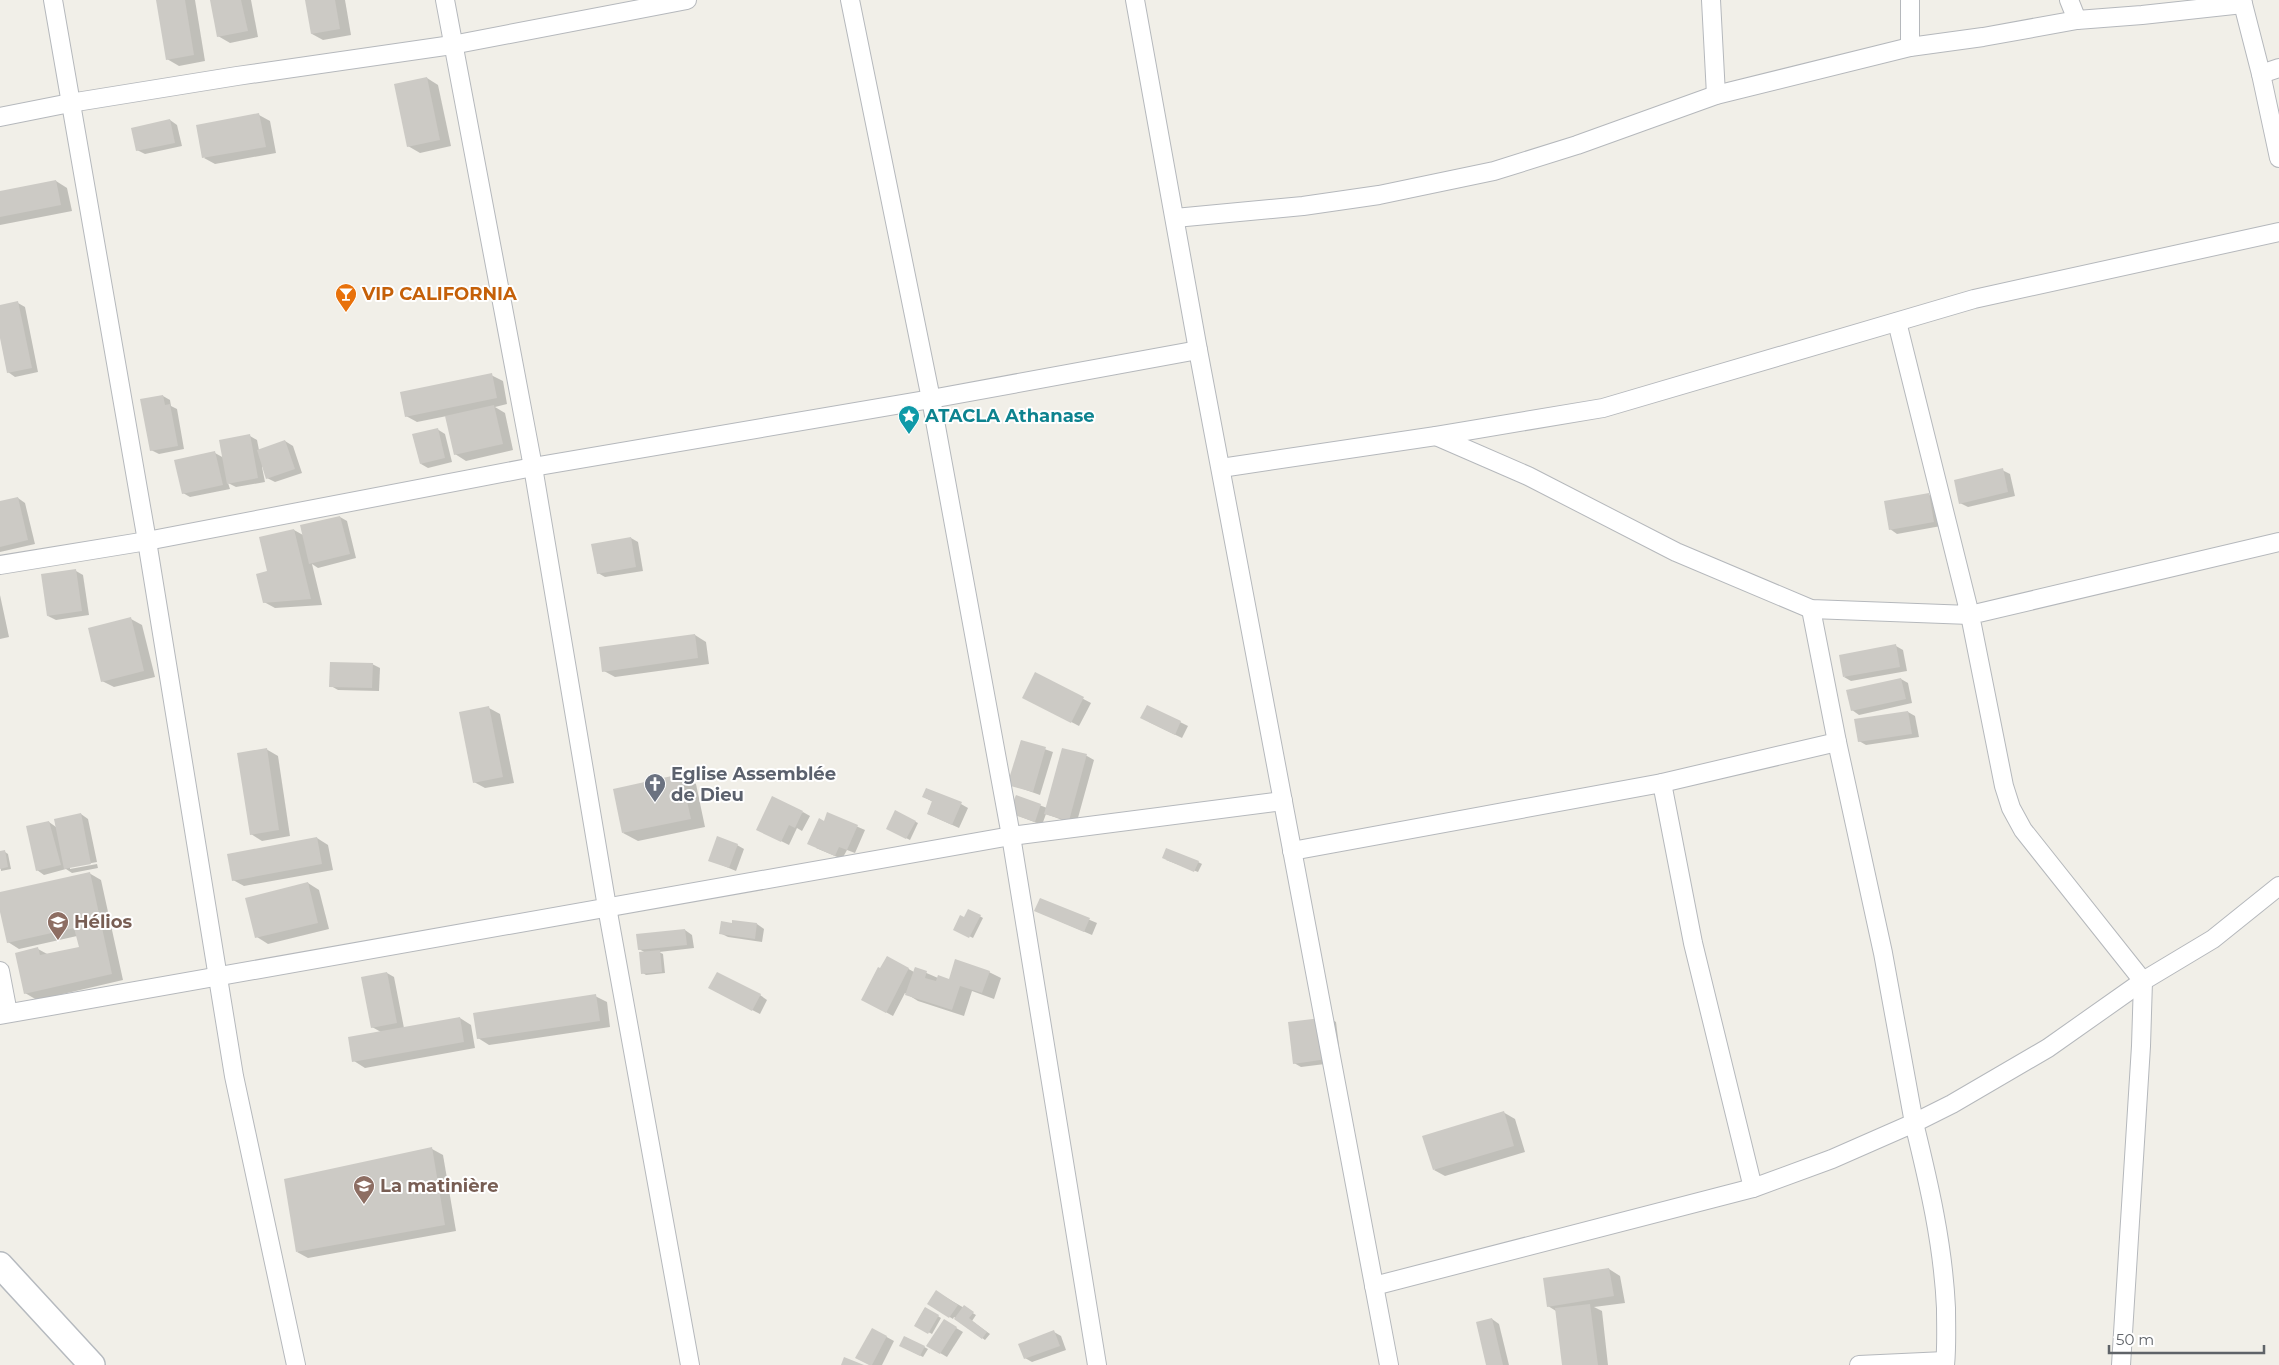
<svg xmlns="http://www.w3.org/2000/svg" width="2279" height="1365" font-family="Montserrat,sans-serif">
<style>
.shadow{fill:#0003}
.building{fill:#cccac5}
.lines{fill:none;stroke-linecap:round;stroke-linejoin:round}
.street-casing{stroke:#b5b8bc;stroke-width:20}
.secondary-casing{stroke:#b6babf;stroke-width:28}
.street{stroke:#fff;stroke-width:18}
.secondary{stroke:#fff;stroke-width:25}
.labels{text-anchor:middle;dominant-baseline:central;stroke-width:4;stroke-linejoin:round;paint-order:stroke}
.food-label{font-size:18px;font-weight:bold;fill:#c56008;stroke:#fff;text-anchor:start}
.culture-label{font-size:18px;font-weight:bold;fill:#0d838f;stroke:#fff;text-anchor:start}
.worship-label{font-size:18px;font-weight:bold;fill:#5b616d;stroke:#fff;text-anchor:start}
.education-label{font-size:18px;font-weight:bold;fill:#785e54;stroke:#fff;text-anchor:start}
</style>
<rect width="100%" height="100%" fill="#f1efe8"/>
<!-- shadow -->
<g class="shadow">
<polygon points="157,0 195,0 205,61 179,66 167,59"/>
<polygon points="211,0 251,0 258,37 230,43 218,36"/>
<polygon points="306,0 345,0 351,35 323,40 312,34"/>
<polygon points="427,78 438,85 451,146 420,153 408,146"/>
<polygon points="259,115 270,121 276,153 215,164 204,158"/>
<polygon points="170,120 177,125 182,146 145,154 137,150"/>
<polygon points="56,181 67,188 72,211 0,225 0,193"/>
<polygon points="18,303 25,307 38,372 15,377 8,372 0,332 0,306"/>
<polygon points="491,375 503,381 507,404 495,407 505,413 513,450 466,461 455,454 447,416 417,422 406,416"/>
<polygon points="163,396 170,400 171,406 177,409 184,449 159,454 151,450"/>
<polygon points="437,429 445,434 452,462 428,468 421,464"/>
<polygon points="250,436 257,440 259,450 285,441 293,446 302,473 275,482 267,478 263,466 262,467 265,482 236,487 228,483 230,489 190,497 183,493 215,453 224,458"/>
<polygon points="2002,470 2010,474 2015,496 1968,507 1960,503"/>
<polygon points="1929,495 1936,499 1941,526 1897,534 1890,529"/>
<polygon points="18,498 25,503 35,544 0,552 0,503"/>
<polygon points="340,517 347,521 356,558 318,568 312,564 322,605 275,608 264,602 268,572 260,538 294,530 303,535"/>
<polygon points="631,538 638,542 643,571 605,577 598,573"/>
<polygon points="76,571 83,575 89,615 56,620 48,616"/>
<polygon points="0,595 9,637 0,639"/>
<polygon points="131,619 142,625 155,677 114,687 102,681"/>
<polygon points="695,635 706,642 709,664 615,677 604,671"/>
<polygon points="1896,646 1903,650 1907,671 1851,681 1844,677"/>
<polygon points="372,664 380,668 379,691 338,690 331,686"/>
<polygon points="1036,674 1091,703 1079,726 1031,701"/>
<polygon points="1901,679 1908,683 1912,703 1859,715 1852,710"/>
<polygon points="489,708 500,714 514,783 485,788 474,782"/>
<polygon points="1908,712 1915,716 1919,737 1866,745 1859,741"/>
<polygon points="1149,722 1180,722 1188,726 1182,738"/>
<polygon points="1021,741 1053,752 1040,795 1009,784"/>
<polygon points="266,749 278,756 290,836 262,841 251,834"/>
<polygon points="1063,749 1087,756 1094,760 1076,825 1046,814 1042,825 1011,813 1016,796 1047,808"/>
<polygon points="681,775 696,784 705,827 638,841 623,833"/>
<polygon points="924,797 961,804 968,808 959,828 928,814 933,802"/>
<polygon points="803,812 810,816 802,831 797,828 789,845 765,833"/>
<polygon points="896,812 918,823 910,840 888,829"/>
<polygon points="81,814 88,819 97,862 70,867 70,869 97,864 98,868 72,873 66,869 44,875 37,870 49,822 56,827"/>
<polygon points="828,814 865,830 855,853 847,850 842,859 816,848"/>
<polygon points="317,838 328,845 333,870 244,886 233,880"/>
<polygon points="737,845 744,849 736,871 710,860"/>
<polygon points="5,852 8,854 11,869 1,871 0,853"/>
<polygon points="1166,860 1198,862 1202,864 1198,872"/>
<polygon points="89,873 101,880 123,980 37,1000 25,993 38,949 49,955 80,948 77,936 19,949 8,942 0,907 0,893"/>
<polygon points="308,883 319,890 329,929 268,944 257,937"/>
<polygon points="1040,899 1097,923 1092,935 1036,911"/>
<polygon points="969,910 983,918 973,938 955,929 964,919"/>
<polygon points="757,924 764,929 762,942 728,937 720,933"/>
<polygon points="685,930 692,935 694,948 659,952 663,954 665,973 646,975 643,973 646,953 639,949"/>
<polygon points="887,957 914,972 915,968 938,978 949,980 989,972 1001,978 994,999 972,991 964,1016 918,1001 905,993 893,1016 869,1003 881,970"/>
<polygon points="387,973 394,977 404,1028 460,1018 471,1025 475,1048 365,1068 354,1061 381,1032 372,1027"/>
<polygon points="717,992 760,995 767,1000 760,1014"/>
<polygon points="595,996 607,1002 610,1027 489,1045 478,1038"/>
<polygon points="1329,1018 1336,1022 1341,1062 1301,1067 1294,1063"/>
<polygon points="1503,1112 1515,1119 1525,1152 1445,1176 1434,1170"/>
<polygon points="432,1149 443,1155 456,1231 308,1258 297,1252"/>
<polygon points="1609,1269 1620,1276 1625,1303 1594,1307 1602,1311 1608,1365 1563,1365 1556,1311 1548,1306"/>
<polygon points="937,1292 976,1315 972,1321 990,1334 985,1340 954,1317 953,1319 929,1304"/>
<polygon points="925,1308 941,1318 932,1334 915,1325"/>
<polygon points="1492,1319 1499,1324 1509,1365 1487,1365"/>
<polygon points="951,1325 963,1332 947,1357 928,1346"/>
<polygon points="872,1329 894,1341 882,1365 870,1365"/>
<polygon points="1054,1332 1061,1336 1066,1350 1032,1362 1025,1358"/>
<polygon points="905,1337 928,1349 923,1357 901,1346"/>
</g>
<!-- building -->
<g class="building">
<polygon points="156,0 185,0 194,55 166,60"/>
<polygon points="210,0 241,0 248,31 217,37"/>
<polygon points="305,0 335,0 340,29 311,34"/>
<polygon points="427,77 440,140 407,147 394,84"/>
<polygon points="259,113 266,147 202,158 196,125"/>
<polygon points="170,119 175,143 136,151 131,128"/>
<polygon points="56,180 61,205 0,217 0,191"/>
<polygon points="18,301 32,368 7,373 0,338 0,305"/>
<polygon points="492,373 497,398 405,417 400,392"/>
<polygon points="163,395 165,405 170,404 178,446 150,451 140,399"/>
<polygon points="494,405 503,444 454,455 445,416"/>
<polygon points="438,428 445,458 420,464 412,434"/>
<polygon points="250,434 258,478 227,484 219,440"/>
<polygon points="285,440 295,469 266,479 257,450"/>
<polygon points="215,451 223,485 182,494 174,460"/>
<polygon points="2003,468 2008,492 1959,504 1954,480"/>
<polygon points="1929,493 1934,522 1889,530 1884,501"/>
<polygon points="18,497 28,540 0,547 0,501"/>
<polygon points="340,516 350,554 309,564 300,525"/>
<polygon points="294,529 311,599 263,603 256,574 267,571 259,537"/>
<polygon points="631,537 636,567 597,574 591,544"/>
<polygon points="76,569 82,611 47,616 41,574"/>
<polygon points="131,617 144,671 101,682 88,628"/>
<polygon points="695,634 698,658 602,672 599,647"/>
<polygon points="1896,644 1900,667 1843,677 1839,655"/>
<polygon points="330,662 373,663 372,688 329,687"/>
<polygon points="1035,672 1084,697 1071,723 1022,698"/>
<polygon points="1901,678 1906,699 1851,711 1846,690"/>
<polygon points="1147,705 1181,721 1175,735 1140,718"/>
<polygon points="489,706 503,777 473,783 459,712"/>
<polygon points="1908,711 1912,734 1858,742 1854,719"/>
<polygon points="1021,740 1046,747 1033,792 1007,785"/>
<polygon points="267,748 279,830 250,835 237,753"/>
<polygon points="1062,748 1087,754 1069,821 1044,814"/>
<polygon points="681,774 691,819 622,833 613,789"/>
<polygon points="926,788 962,802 952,825 927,814 932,801 922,797"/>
<polygon points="1016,795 1041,804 1035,822 1009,813"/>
<polygon points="772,796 803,811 795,828 789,825 781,842 756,830"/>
<polygon points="895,810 916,821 906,839 886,829"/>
<polygon points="827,812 858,825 847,850 839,847 835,856 807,844 819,818 824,821"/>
<polygon points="81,813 91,864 64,869 54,819"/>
<polygon points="49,821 61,865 36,871 26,826"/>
<polygon points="717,836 738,844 729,868 708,861"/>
<polygon points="317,837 322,864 232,881 227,854"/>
<polygon points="1166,848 1199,861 1194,872 1162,858"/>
<polygon points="5,850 8,867 0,869 0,851"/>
<polygon points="90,872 112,974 24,994 15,953 38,947 40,955 79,947 74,928 7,943 0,912 0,892"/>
<polygon points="308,882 318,923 255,938 245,898"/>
<polygon points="1040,898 1090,918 1084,932 1034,911"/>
<polygon points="968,909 981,915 969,938 953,930 960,915 964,917"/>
<polygon points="732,920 757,923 755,939 719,934 721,921 732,923"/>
<polygon points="685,929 687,945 638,950 636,934"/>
<polygon points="660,950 662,972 641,974 639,952"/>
<polygon points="887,956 909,968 886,1013 861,1000 878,967 880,968"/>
<polygon points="955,959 990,971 982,993 960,986 952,1010 905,995 915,967 927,971 925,978 936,981 938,975 949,979"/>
<polygon points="387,972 397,1023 371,1028 361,977"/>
<polygon points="717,972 761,994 752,1011 708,988"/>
<polygon points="596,994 600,1021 477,1039 473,1013"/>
<polygon points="460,1017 464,1042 352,1062 348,1037"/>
<polygon points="1329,1017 1334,1058 1293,1064 1288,1022"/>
<polygon points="1504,1111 1514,1146 1433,1170 1422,1136"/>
<polygon points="432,1147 445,1225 296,1252 284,1179"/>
<polygon points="1609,1268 1614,1296 1547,1307 1543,1278"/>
<polygon points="936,1290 958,1305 949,1318 927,1304"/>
<polygon points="1590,1304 1598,1365 1562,1365 1555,1308"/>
<polygon points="964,1305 974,1312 969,1318 987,1332 982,1339 954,1319"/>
<polygon points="925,1307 939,1315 928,1334 914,1326"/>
<polygon points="1492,1318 1503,1365 1486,1365 1476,1322"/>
<polygon points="944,1319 957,1327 940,1354 926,1346"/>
<polygon points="872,1328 887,1336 872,1365 869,1365 855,1358"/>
<polygon points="1054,1330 1060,1346 1024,1359 1018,1344"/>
<polygon points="904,1336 925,1346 920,1356 899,1346"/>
<polygon points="844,1357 864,1365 841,1365"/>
</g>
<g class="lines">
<!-- street casing -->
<g class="street-casing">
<g id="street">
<polyline points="53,0 147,541 234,1076 296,1365"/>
<polyline points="445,0 533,467 607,907 690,1365"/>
<polyline points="850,0 931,399 1011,836 1097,1365"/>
<polyline points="1135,0 1198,350 1389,1365"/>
<polyline points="1711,0 1716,95"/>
<polyline points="2069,0 2077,20"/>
<polyline points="2242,0 2261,74 2279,158"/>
<polyline points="1910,47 1910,0"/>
<polyline points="2261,74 2279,68"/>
<polyline points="0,117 70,103 237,76 452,45 687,0"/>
<polyline points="1175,218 1303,206 1379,195 1494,171 1577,145 1716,95 1910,47 1983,37 2077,20 2142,15 2243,4"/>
<polyline points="1436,436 1528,476 1676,552 1811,609 1970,615 1897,322"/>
<polyline points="1221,468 1436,436 1603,408 1974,299 2279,232"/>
<polyline points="0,565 147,541 533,467 931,399 1198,350"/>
<polyline points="1811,609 1837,742 1883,953 1914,1123 1952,1104 2048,1048 2143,981 2213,939 2279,886"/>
<polyline points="1662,783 1837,742"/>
<path d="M1292 851 1662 783 1693 943 1753 1188 1832 1159 1914 1123C1929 1184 1943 1244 1946 1308 1946 1326 1947 1346 1945 1365"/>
<polyline points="0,971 8,1013"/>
<polyline points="0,1015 1011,836 1283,801"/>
<polyline points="1374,1286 1753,1188"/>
<polyline points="1859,1365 1945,1361"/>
<polyline points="2121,1365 2141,1046 2143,981 2023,830 2011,808 2004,786 1970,615 2279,542"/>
</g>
</g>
<!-- secondary casing -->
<g class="secondary-casing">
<polyline id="secondary" points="0,1265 92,1365"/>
</g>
<!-- street -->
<use href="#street" class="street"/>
<!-- secondary -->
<use href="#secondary" class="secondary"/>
</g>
<!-- icons -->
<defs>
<g id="bar-pin" transform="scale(1.125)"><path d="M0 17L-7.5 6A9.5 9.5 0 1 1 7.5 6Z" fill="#e8710a" stroke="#fff"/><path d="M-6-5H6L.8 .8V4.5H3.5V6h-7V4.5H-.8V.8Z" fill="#fff"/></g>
<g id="sight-pin" transform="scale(1.125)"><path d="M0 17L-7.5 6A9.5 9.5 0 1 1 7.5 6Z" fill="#0f9aa8" stroke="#fff"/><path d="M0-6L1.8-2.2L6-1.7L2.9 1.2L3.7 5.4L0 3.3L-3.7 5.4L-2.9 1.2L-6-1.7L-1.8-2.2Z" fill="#fff"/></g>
<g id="church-pin" transform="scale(1.125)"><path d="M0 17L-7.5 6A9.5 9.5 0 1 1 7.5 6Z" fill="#6b7280" stroke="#fff"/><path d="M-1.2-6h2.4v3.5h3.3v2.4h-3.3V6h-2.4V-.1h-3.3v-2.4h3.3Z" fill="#fff"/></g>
<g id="school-pin" transform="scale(1.125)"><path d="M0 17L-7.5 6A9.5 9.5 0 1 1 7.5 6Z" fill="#8d6e63" stroke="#fff"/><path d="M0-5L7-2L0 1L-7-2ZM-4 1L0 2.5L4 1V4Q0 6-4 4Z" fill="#fff"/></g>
</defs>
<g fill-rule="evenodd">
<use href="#bar-pin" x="346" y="294"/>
<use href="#sight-pin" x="909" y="416"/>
<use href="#church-pin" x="655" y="784"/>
<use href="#school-pin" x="58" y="922"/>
<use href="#school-pin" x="364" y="1186"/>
</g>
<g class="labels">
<!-- food labels -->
<g class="food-label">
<text x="362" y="294">VIP CALIFORNIA</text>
</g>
<!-- culture labels -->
<g class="culture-label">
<text x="925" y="416">ATACLA Athanase</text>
</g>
<!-- worship labels -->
<g class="worship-label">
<text x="671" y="774">Eglise Assemblée<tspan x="671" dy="21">de Dieu</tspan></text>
</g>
<!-- education labels -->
<g class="education-label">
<text x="74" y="922">Hélios</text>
<text x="380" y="1186">La matinière</text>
</g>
</g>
<!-- scale -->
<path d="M2109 1345v8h155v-8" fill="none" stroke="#5f6368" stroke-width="2.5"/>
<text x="2116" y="1345" font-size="15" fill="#5f6368" stroke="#ffffff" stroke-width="4" paint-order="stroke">50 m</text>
</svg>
